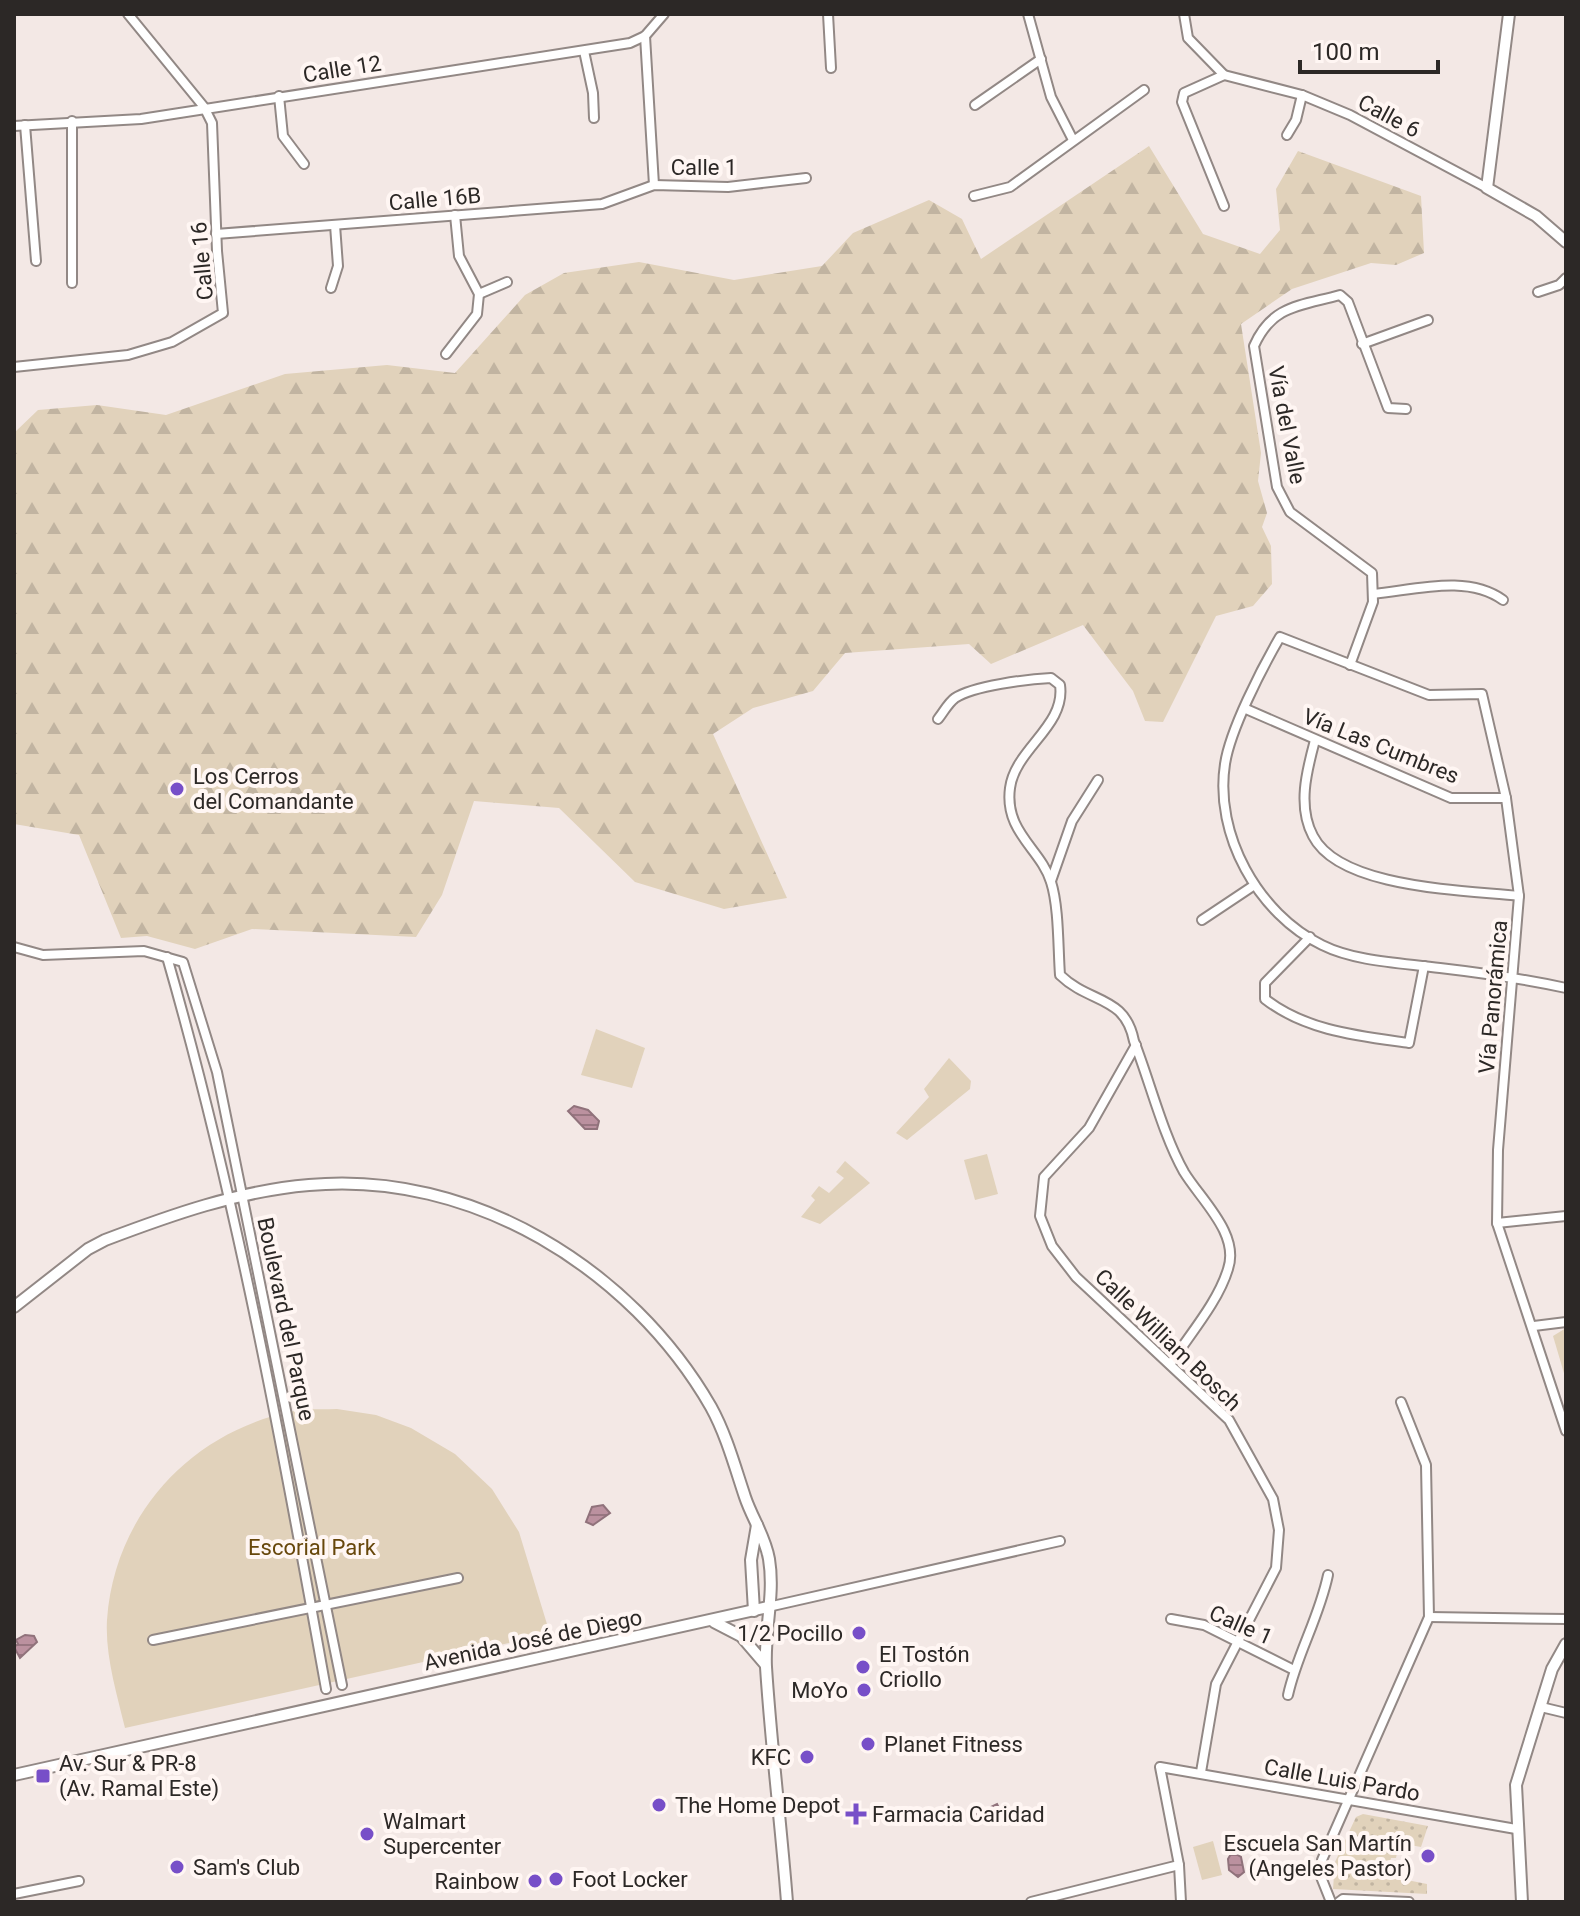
<svg xmlns="http://www.w3.org/2000/svg" width="1580" height="1916" font-family="Roboto,sans-serif">
<style>
.grass{fill:url(#grass-dots)}
.forest{fill:url(#forest-firs)}
.green{fill:#e1d2bb}
.water{fill:url(#water-rules);stroke:#90727b;stroke-width:2}
.lines{fill:none;stroke-linecap:round;stroke-linejoin:round}
.minor-casing{stroke:#928885;stroke-width:12}
.tertiary-casing{stroke:#928885;stroke-width:14}
.minor{stroke:#fff;stroke-width:8}
.tertiary{stroke:#fff;stroke-width:10}
.poi-dot{fill:#774fc8;stroke:#fff6f3;stroke-width:3}
.labels{text-anchor:middle;dominant-baseline:central;stroke-width:8;stroke-linejoin:round;paint-order:stroke}
.street-label{font-size:22px;fill:#2c2826;stroke:#fff6f3}
.poi-label{font-size:22px;fill:#2c2826;stroke:#fff6f3;text-anchor:start}
.park-label{font-size:22px;fill:#67470b;stroke:#fff6f3}
</style>
<defs>
<pattern id="grass-dots" width="8" height="8" patternUnits="userSpaceOnUse" patternTransform="scale(2)"><rect width="8" height="8" fill="#e1d2bb"/><path d="M2 2h.1M6 6h.1" fill="none" stroke="#c1b4a1" stroke-width="1.8" stroke-linecap="round"/></pattern>
<pattern id="forest-firs" width="22" height="20" patternUnits="userSpaceOnUse" patternTransform="scale(2)"><rect width="22" height="20" fill="#e1d2bb"/><path d="M5 1l3.5 6h-7zM16 11l3.5 6h-7z" fill="#c1b4a1"/></pattern>
<pattern id="water-rules" width="6" height="5" patternUnits="userSpaceOnUse" patternTransform="scale(2)"><rect width="6" height="5" fill="#bb919f"/><path d="M0 2.5h6" fill="none" stroke="#987681"/></pattern>
</defs>
<rect width="100%" height="100%" fill="#f3e8e5"/>
<!-- grass -->
<polygon class="grass" points="1363,1814 1428,1826 1421,1847 1399,1843 1396,1858 1391,1858 1387,1876 1427,1884 1427,1894 1333,1889 1335,1862 1356,1817"/>
<!-- forest -->
<polygon class="forest" points="1149,146 1203,234 1260,254 1280,230 1276,189 1298,151 1421,196 1424,253 1396,265 1371,263 1292,289 1241,324 1261,453 1258,481 1267,513 1262,527 1271,546 1272,584 1253,606 1216,616 1163,722 1145,721 1133,691 1083,625 991,664 969,644 845,653 813,691 753,708 713,734 787,898 724,909 635,882 559,808 474,801 442,895 416,937 252,929 195,949 147,936 121,938 79,835 14,824 14,433 38,410 97,405 166,415 285,374 387,365 455,373 525,295 564,273 639,262 734,280 822,266 853,233 929,200 962,219 981,259"/>
<!-- green -->
<g class="green">
<polygon points="596,1029 645,1048 632,1088 581,1075"/>
<polygon points="949,1058 971,1081 970,1089 907,1140 896,1133 929,1097 924,1089"/>
<polygon points="987,1154 998,1194 975,1200 964,1160"/>
<polygon points="845,1161 870,1183 820,1224 801,1217 815,1200 811,1196 819,1186 829,1193 844,1178 836,1172"/>
<polygon points="1566,1328 1566,1380 1553,1336"/>
<path d="M337 1409 376 1415 411 1428 455 1454 492 1489 519 1532 550 1634 125 1728C117 1694 105 1656 107 1620 114 1517 188 1434 289 1412 304 1408 321 1410 337 1409Z"/>
<polygon points="1213,1841 1222,1875 1202,1880 1193,1847"/>
</g>
<!-- water -->
<g class="water">
<polygon points="574,1106 588,1110 599,1121 597,1129 585,1129 568,1111"/>
<polygon points="603,1505 610,1513 593,1525 586,1522 592,1507"/>
<polygon points="25,1635 34,1636 37,1642 20,1658 14,1647 18,1644 16,1640"/>
<polygon points="997,1804 1001,1812 993,1816 995,1820 978,1823 974,1815"/>
<polygon points="1232,1852 1241,1857 1244,1872 1238,1877 1229,1870 1228,1859"/>
</g>
<g class="lines">
<!-- minor casing -->
<g class="minor-casing">
<g id="minor">
<polyline points="828,14 831,68"/>
<polyline points="1028,14 1051,97 1073,140"/>
<polyline points="1184,14 1188,38 1224,75"/>
<polyline points="645,36 654,185"/>
<polyline points="584,51 593,93 594,118"/>
<polyline points="279,96 283,136 304,164"/>
<polyline points="975,105 1041,59"/>
<polyline points="25,125 36,261"/>
<polyline points="14,126 141,119 630,43 645,36 664,14"/>
<polyline points="1287,135 1296,120 1302,95"/>
<polyline points="974,196 1010,187 1144,90"/>
<polyline points="1224,206 1182,102 1184,93 1224,75 1302,95 1350,115 1487,188"/>
<polyline points="216,234 602,204 654,185 728,187 806,178"/>
<polyline points="72,283 72,121"/>
<polyline points="331,288 338,266 335,225"/>
<polyline points="1538,292 1559,285 1566,278"/>
<polyline points="479,294 507,282"/>
<polyline points="1362,344 1428,320"/>
<polyline points="446,354 477,314 479,294 459,256 455,215"/>
<polyline points="14,367 128,355 172,342 223,313 217,251 212,123 204,107 128,14"/>
<path d="M1373 594C1415 590 1467 574 1503 600"/>
<path d="M1350 665 1373 602 1372 573 1290 512 1277 487 1254 346C1272 305 1300 306 1340 295L1348 302 1388 408 1406 409"/>
<polyline points="1246,709 1451,798 1506,798"/>
<path d="M938 719C943 713 948 703 955 698 973 686 1028 679 1051 678L1060 685C1066 726 1015 749 1010 788 1004 832 1041 849 1051 882 1059 907 1058 948 1060 975 1090 1004 1125 995 1134 1041 1150 1082 1163 1135 1184 1172 1201 1200 1240 1234 1228 1269 1218 1302 1190 1334 1171 1363"/>
<path d="M1315 740C1307 770 1297 806 1313 836 1340 889 1466 890 1519 896"/>
<polyline points="1051,881 1072,821 1098,780"/>
<polyline points="1202,920 1253,886"/>
<path d="M1310 937 1265 983V999C1306 1031 1359 1036 1409 1043L1424 966"/>
<polyline points="14,947 43,955 144,951 183,962 217,1072 342,1685"/>
<path d="M167 957C236 1197 282 1444 326 1689"/>
<path d="M1566 988C1524 979 1483 973 1440 968 1403 963 1356 962 1322 945 1258 914 1214 834 1225 764 1230 730 1262 668 1280 637L1429 695 1482 694 1506 798 1519 896 1498 1150 1497 1223 1566 1431"/>
<polyline points="1136,1045 1089,1128 1044,1177 1040,1216 1052,1246 1076,1277 1229,1420 1273,1499 1279,1530 1276,1568 1216,1684 1201,1772"/>
<polyline points="1497,1223 1566,1216"/>
<polyline points="1534,1326 1566,1322"/>
<polyline points="768,1607 1060,1541"/>
<polyline points="1429,1617 1566,1619"/>
<polyline points="1171,1619 1204,1625 1294,1670"/>
<polyline points="153,1640 458,1578"/>
<path d="M1288 1695C1297 1654 1319 1618 1328 1575"/>
<polyline points="1541,1707 1566,1713"/>
<polyline points="14,1894 79,1881"/>
<polyline points="1031,1902 1179,1865"/>
<polyline points="1181,1902 1179,1865 1160,1767 1516,1829"/>
<polyline points="1331,1902 1321,1877 1322,1860 1429,1617 1426,1465 1401,1402"/>
<polyline points="1339,1902 1343,1899 1409,1902"/>
</g>
</g>
<!-- tertiary casing -->
<g class="tertiary-casing">
<g id="tertiary">
<polyline points="1509,14 1487,188 1536,216 1566,242"/>
<path d="M14 1307 88 1249 105 1240C171 1215 238 1191 309 1185 471 1170 631 1268 711 1407 726 1434 735 1467 745 1497 752 1518 765 1536 769 1559 775 1595 764 1631 766 1667 771 1745 781 1824 787 1902"/>
<polyline points="754,1611 751,1560 757,1525"/>
<polyline points="714,1622 741,1636 765,1664"/>
<polyline points="14,1775 768,1607"/>
<polyline points="1522,1902 1516,1785 1552,1669 1566,1644"/>
</g>
</g>
<!-- minor -->
<use href="#minor" class="minor"/>
<!-- tertiary -->
<use href="#tertiary" class="tertiary"/>
</g>
<!-- markers -->
<g class="poi-dot">
<circle cx="177" cy="789" r="8"/>
<circle cx="859" cy="1633" r="8"/>
<circle cx="863" cy="1667" r="8"/>
<circle cx="864" cy="1690" r="8"/>
<circle cx="868" cy="1744" r="8"/>
<circle cx="807" cy="1757" r="8"/>
<rect x="35" y="1768" width="16" height="16" rx="4"/>
<circle cx="659" cy="1805" r="8"/>
<path d="M852 1802h8v8h8v8h-8v8h-8v-8h-8v-8h8z"/>
<circle cx="367" cy="1834" r="8"/>
<circle cx="1428" cy="1856" r="8"/>
<circle cx="177" cy="1867" r="8"/>
<circle cx="556" cy="1879" r="8"/>
<circle cx="535" cy="1881" r="8"/>
</g>
<g class="labels">
<!-- street labels -->
<g class="street-label">
<text transform="translate(342 69) rotate(-9)">Calle 12</text>
<text transform="translate(1389 116) rotate(28)">Calle 6</text>
<text x="704" y="167">Calle 1</text>
<text transform="translate(435 199) rotate(-5)">Calle 16B</text>
<text transform="translate(202 261) rotate(-95)">Calle 16</text>
<text transform="translate(1287 425) rotate(79)">Vía del Valle</text>
<text transform="translate(1381 746) rotate(22)">Vía Las Cumbres</text>
<text transform="translate(1493 997) rotate(-85)">Vía Panorámica</text>
<text transform="translate(286 1319) rotate(78)">Boulevard del Parque</text>
<text transform="translate(1168 1340) rotate(44)">Calle William Bosch</text>
<text transform="translate(1241 1625) rotate(24)">Calle 1</text>
<text transform="translate(533 1640) rotate(-12)">Avenida José de Diego</text>
<text transform="translate(1342 1780) rotate(10)">Calle Luis Pardo</text>
</g>
<!-- poi labels -->
<g class="poi-label">
<text x="193" y="776">Los Cerros<tspan x="193" dy="25">del Comandante</tspan></text>
<text x="843" y="1633" text-anchor="end">1/2 Pocillo</text>
<text x="879" y="1654">El Tostón<tspan x="879" dy="25">Criollo</tspan></text>
<text x="848" y="1690" text-anchor="end">MoYo</text>
<text x="884" y="1744">Planet Fitness</text>
<text x="791" y="1757" text-anchor="end">KFC</text>
<text x="59" y="1763">Av. Sur &amp; PR-8<tspan x="59" dy="25">(Av. Ramal Este)</tspan></text>
<text x="675" y="1805">The Home Depot</text>
<text x="872" y="1814">Farmacia Caridad</text>
<text x="383" y="1821">Walmart<tspan x="383" dy="25">Supercenter</tspan></text>
<text x="1412" y="1843" text-anchor="end">Escuela San Martín<tspan x="1412" dy="25">(Angeles Pastor)</tspan></text>
<text x="193" y="1867">Sam's Club</text>
<text x="572" y="1879">Foot Locker</text>
<text x="519" y="1881" text-anchor="end">Rainbow</text>
</g>
<!-- park labels -->
<g class="park-label">
<text x="312" y="1547">Escorial Park</text>
</g>
</g>
<!-- border -->
<rect width="1580" height="1916" fill="none" stroke="#2c2826" stroke-width="32"/>
<!-- scale -->
<path d="M1300 60v12h138v-12" fill="none" stroke="#2c2826" stroke-width="4"/>
<text x="1312" y="60" font-size="24" fill="#2c2826" stroke="#fff6f3" stroke-width="6" paint-order="stroke">100 m</text>
</svg>
